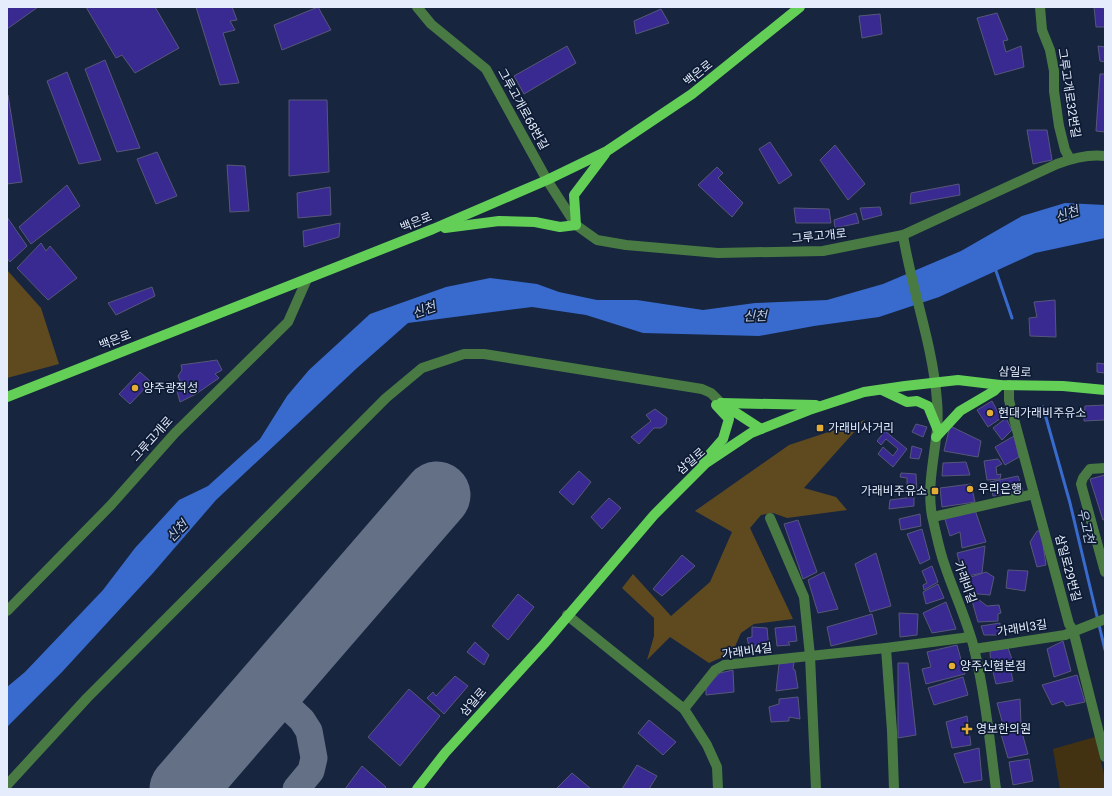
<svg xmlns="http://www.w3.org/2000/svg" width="1112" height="796" font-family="Roboto,'Noto Sans KR',sans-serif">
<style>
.green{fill:#433211}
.forest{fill:#5f4a20}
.water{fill:#386bcd}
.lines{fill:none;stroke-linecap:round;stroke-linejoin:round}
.stream{stroke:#386bcd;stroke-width:3}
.taxiway{stroke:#647086;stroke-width:27}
.runway{stroke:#647086;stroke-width:67}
.building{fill:#392a91;stroke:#565778}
.minor{stroke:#497a43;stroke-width:10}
.major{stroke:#63cf57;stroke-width:10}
.poi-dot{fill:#e5ad35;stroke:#0e1b34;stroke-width:1.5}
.labels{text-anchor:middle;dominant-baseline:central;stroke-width:3.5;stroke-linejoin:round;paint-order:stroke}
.street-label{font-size:12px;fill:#e5edfc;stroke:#0e1b34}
.poi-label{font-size:12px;fill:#e5edfc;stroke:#0e1b34;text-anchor:start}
.water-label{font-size:13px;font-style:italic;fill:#bfcde6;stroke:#0e1b34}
</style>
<rect width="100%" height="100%" fill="#17253f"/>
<!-- green -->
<polygon class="green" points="1095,737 1105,779 1105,789 1060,789 1053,749"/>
<!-- forest -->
<g class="forest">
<polygon points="7,270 41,308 59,364 7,378"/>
<polygon points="865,420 804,488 836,497 847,510 787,518 773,513 761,515 750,528 793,619 754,624 741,633 732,653 709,663 670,637 647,660 654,636 654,618 622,588 633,574 671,616 710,582 732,532 695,511 789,445"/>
</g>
<!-- water -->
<polygon class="water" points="1065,203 1105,205 1105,238 1035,253 939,297 879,317 814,326 759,336 643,333 586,315 532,307 408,323 357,368 216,500 153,573 62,672 7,727 7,687 25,672 103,590 135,548 179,500 208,486 260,439 287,396 309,370 370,314 446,287 490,278 537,284 559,292 597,300 637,300 703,310 755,303 827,300 883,284 961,251 1022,216"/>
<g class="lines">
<!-- stream -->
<g class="stream">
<polyline points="995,268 1012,318"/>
<polyline points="1043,407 1070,503 1105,650"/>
</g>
<!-- taxiway -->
<polyline class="taxiway" points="269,689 302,720 309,731 314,758 311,771 296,789"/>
<!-- runway -->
<polyline class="runway" points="183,789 437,495"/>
</g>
<!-- building -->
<g class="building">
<polygon points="7,7 38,7 7,29"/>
<polygon points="86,7 155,7 179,48 135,73 122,55 116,58"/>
<polygon points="196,7 232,7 237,20 230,21 235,30 223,33 239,83 220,85"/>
<polygon points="318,7 331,30 282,50 274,25"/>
<polygon points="1094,7 1105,8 1105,27 1096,27"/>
<polygon points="661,9 669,23 636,34 634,21"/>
<polygon points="997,13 1008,40 1003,41 1006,52 1021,46 1024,67 995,75 977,18"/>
<polygon points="880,14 882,34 862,38 859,16"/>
<polygon points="567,46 576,63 524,94 514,76"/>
<polygon points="1098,46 1105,47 1105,62 1100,61"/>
<polygon points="105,60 140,148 117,152 85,69"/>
<polygon points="67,72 101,160 79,164 47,81"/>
<polygon points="1100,74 1105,74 1105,132 1096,131"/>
<polygon points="8,95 22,182 7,184 7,96"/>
<polygon points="289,100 327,100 329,172 289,176"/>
<polygon points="1027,130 1047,130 1052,160 1033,164"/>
<polygon points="770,142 792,175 779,184 759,149"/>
<polygon points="835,145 865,184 848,200 820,160"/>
<polygon points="157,152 177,196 156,204 137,159"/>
<polygon points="227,165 245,166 249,211 230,212"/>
<polygon points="717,167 723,173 718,178 743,203 732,217 698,185"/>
<polygon points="959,184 960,195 910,204 911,193"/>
<polygon points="67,185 80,206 31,244 19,227"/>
<polygon points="330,187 331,215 298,218 297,193"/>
<polygon points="880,207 882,215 863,220 860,208"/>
<polygon points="794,208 829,209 831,223 796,223"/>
<polygon points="856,213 859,223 835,228 834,220"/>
<polygon points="7,217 27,246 10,262 7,258"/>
<polygon points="340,223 339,237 304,247 303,231"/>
<polygon points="41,243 46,251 50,246 77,278 48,300 17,268"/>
<polygon points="152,287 155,296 116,315 108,303"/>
<polygon points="1055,300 1056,337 1030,336 1029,318 1037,317 1034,302"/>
<polygon points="217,360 222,370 215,374 219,378 196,394 180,402 177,391 183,388 178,376 182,370 181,365"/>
<polygon points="1097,363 1105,364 1105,373 1097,372"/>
<polygon points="140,372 151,382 130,404 119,394"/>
<polygon points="992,401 1001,418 988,427 977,410"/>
<polygon points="1105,405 1105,420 1084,421 1085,406"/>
<polygon points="655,409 667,418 666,424 661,428 654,428 639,444 631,437 651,421 646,415"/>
<polygon points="1006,418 1012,430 1002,440 993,428"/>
<polygon points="916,424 927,427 923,437 912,432"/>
<polygon points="950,426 981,441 978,457 944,451"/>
<polygon points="885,431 907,449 893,467 878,454 883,447 893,456 898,449 886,439 881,445 877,441"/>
<polygon points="1014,436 1019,457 1005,465 995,447"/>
<polygon points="912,446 922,449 919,459 910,458"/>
<polygon points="998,459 1002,464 996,467 997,475 1001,474 1000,479 987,480 984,461"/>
<polygon points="966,462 970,475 942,476 943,463"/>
<polygon points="579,471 591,482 573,505 559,492"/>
<polygon points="901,473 916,474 917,494 907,495 907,478 900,477"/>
<polygon points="1105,475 1105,519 1103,520 1090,479"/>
<polygon points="1018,476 1023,491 993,496 990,482"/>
<polygon points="971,484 975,502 942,507 940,488"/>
<polygon points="914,497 914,506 889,509 890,500"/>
<polygon points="609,498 621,508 602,529 591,517"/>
<polygon points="975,510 986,542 962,548 960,532 950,536 944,516"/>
<polygon points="920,514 921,526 901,530 899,519"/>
<polygon points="798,520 817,572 803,579 784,524"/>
<polygon points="922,529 930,559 920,564 907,534"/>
<polygon points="1037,531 1041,531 1046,565 1037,567 1030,542"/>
<polygon points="985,546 982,573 963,577 957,553"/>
<polygon points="876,553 891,606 870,612 855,564"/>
<polygon points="682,555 695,566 662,596 653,589"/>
<polygon points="932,566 938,582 924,590 923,585 927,583 922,571"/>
<polygon points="1008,570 1028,571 1025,591 1006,588"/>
<polygon points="824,572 838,609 818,613 808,580"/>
<polygon points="986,572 994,577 990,595 967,593 965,579"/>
<polygon points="938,584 944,598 926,604 923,592"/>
<polygon points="518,594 534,607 508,640 492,626"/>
<polygon points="974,596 987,606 999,605 1001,613 998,614 998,621 978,622 971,597"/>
<polygon points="946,602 956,629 932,633 923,613"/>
<polygon points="899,613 918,614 917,635 900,637"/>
<polygon points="872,614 877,634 831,646 827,627"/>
<polygon points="1000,623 999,635 984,635 981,626"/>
<polygon points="795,626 797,641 788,642 790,645 777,646 775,628"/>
<polygon points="752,627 767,628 769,649 758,649 758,644 754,646 755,648 750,650 747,638 752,637"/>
<polygon points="1063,641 1071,671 1054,677 1047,649"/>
<polygon points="475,642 489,655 484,665 467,652"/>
<polygon points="957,645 965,674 926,684 922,669 931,667 927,652"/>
<polygon points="1008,648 1013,662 991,667 990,651"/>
<polygon points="794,662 793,669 795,670 798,688 776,691 779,664"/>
<polygon points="898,663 908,663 916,735 898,738"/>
<polygon points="1010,667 1013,681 996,684 992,668"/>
<polygon points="733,670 734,692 706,695 706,687 711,681 720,673"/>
<polygon points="1077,675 1085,702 1066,706 1063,701 1052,705 1042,685"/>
<polygon points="455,676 468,686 444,714 427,698 433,692 436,696"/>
<polygon points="963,677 968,695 934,705 928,688"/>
<polygon points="409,689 440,716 400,766 368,737"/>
<polygon points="798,697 800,719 789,717 789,721 771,722 769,707 779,704 779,699"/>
<polygon points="1020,699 1021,724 1004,728 997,703"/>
<polygon points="967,716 971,745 952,748 946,722"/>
<polygon points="649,720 676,742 663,755 638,733"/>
<polygon points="1021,729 1028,754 1008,758 1001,734"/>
<polygon points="979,748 982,780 964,783 954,754"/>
<polygon points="1029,759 1033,781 1013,785 1009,762"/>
<polygon points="637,765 657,776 649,789 622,789"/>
<polygon points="362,766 386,787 384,789 345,789"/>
<polygon points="572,773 591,789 556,789"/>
</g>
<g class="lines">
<!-- minor -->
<g class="minor">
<path d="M417 7 431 24 486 69 547 180 576 225 597 240 626 245 718 253 823 251 903 235 1057 164C1073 158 1088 154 1105 156"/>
<polyline points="1040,7 1042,30 1050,50 1054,71 1054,91 1059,126 1065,150 1070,159"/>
<path d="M903 235C912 291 933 345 937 401 941 440 925 476 932 516 936 532 939 550 945 566 954 593 967 620 974 648 985 694 990 743 996 789"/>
<polyline points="1009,385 1009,400 1018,434 1069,624 1073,630 1105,757"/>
<polyline points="1105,468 1090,469 1083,478 1081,484 1105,572"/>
<polyline points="933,517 1034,494"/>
<polyline points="770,518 804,597 810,656 816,789"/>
<polyline points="7,611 111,505 175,433 288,322 307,279"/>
<polyline points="567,615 684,709 707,745 717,767 718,789"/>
<polyline points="886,648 892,731 894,789"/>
<polyline points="974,649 1065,635 1105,619"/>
<polyline points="684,709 715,670 724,665 886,648 970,637"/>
<polyline points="7,785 87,698 386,398 422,368 464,354 484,354 702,389 711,393 721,403"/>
</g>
<!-- major -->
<g class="major">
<polyline points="445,228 499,221 535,222 560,227 576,225 574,195 605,154"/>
<polyline points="882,390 907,402 917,401 928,406 937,428"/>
<polyline points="7,397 433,229 547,180 607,151 692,94 800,7"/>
<polyline points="721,403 816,405"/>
<polyline points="721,403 761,429"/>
<polyline points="936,437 960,411 994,391 1000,385"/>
<polyline points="702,463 723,439 729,419 716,405"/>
<polyline points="417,789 445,753 544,644 654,515 706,463 751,433 809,410 864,392 905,386 958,380 1000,385 1063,386 1105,390"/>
</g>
</g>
<!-- markers -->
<g class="poi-dot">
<circle cx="135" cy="388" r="4"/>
<circle cx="990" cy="413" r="4"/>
<rect x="816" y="424" width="8" height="8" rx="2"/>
<circle cx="970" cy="489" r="4"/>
<rect x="931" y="487" width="8" height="8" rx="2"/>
<circle cx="952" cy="666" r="4"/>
<path d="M965 723h4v4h4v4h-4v4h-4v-4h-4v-4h4z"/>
</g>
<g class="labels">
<!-- street labels -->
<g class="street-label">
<text transform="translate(698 73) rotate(-39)">백은로</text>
<text transform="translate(1069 93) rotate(81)">그루고개로32번길</text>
<text transform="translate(523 109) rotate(61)">그루고개로68번길</text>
<text transform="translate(416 222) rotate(-22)">백은로</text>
<text transform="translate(819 236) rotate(-6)">그루고개로</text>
<text transform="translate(115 340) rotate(-21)">백은로</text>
<text transform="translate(1015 372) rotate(2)">삼일로</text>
<text transform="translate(152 439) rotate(-48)">그루고개로</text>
<text transform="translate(691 461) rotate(-41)">삼일로</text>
<text transform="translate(1068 568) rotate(75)">삼일로29번길</text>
<text transform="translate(965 582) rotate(70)">가래비길</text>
<text transform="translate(1022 628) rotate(-9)">가래비3길</text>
<text transform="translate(747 651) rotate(-8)">가래비4길</text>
<text transform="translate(473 702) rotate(-49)">삼일로</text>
</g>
<!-- poi labels -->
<g class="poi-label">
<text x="143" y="388">양주광적성</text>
<text x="998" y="413">현대가래비주유소</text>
<text x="828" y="428">가래비사거리</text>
<text x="978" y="489">우리은행</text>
<text x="927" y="491" text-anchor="end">가래비주유소</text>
<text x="960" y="666">양주신협본점</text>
<text x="976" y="729">영보한의원</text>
</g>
<!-- water labels -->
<g class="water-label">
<text transform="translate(1067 214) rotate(-20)">신천</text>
<text transform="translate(424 310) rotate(-20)">신천</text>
<text transform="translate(755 316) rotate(-1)">신천</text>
<text transform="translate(1086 526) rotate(77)">우고천</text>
<text transform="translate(177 531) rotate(-46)">신천</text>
</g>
</g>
<!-- border -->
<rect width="1112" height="796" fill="none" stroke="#e5edfc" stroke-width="16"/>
</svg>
